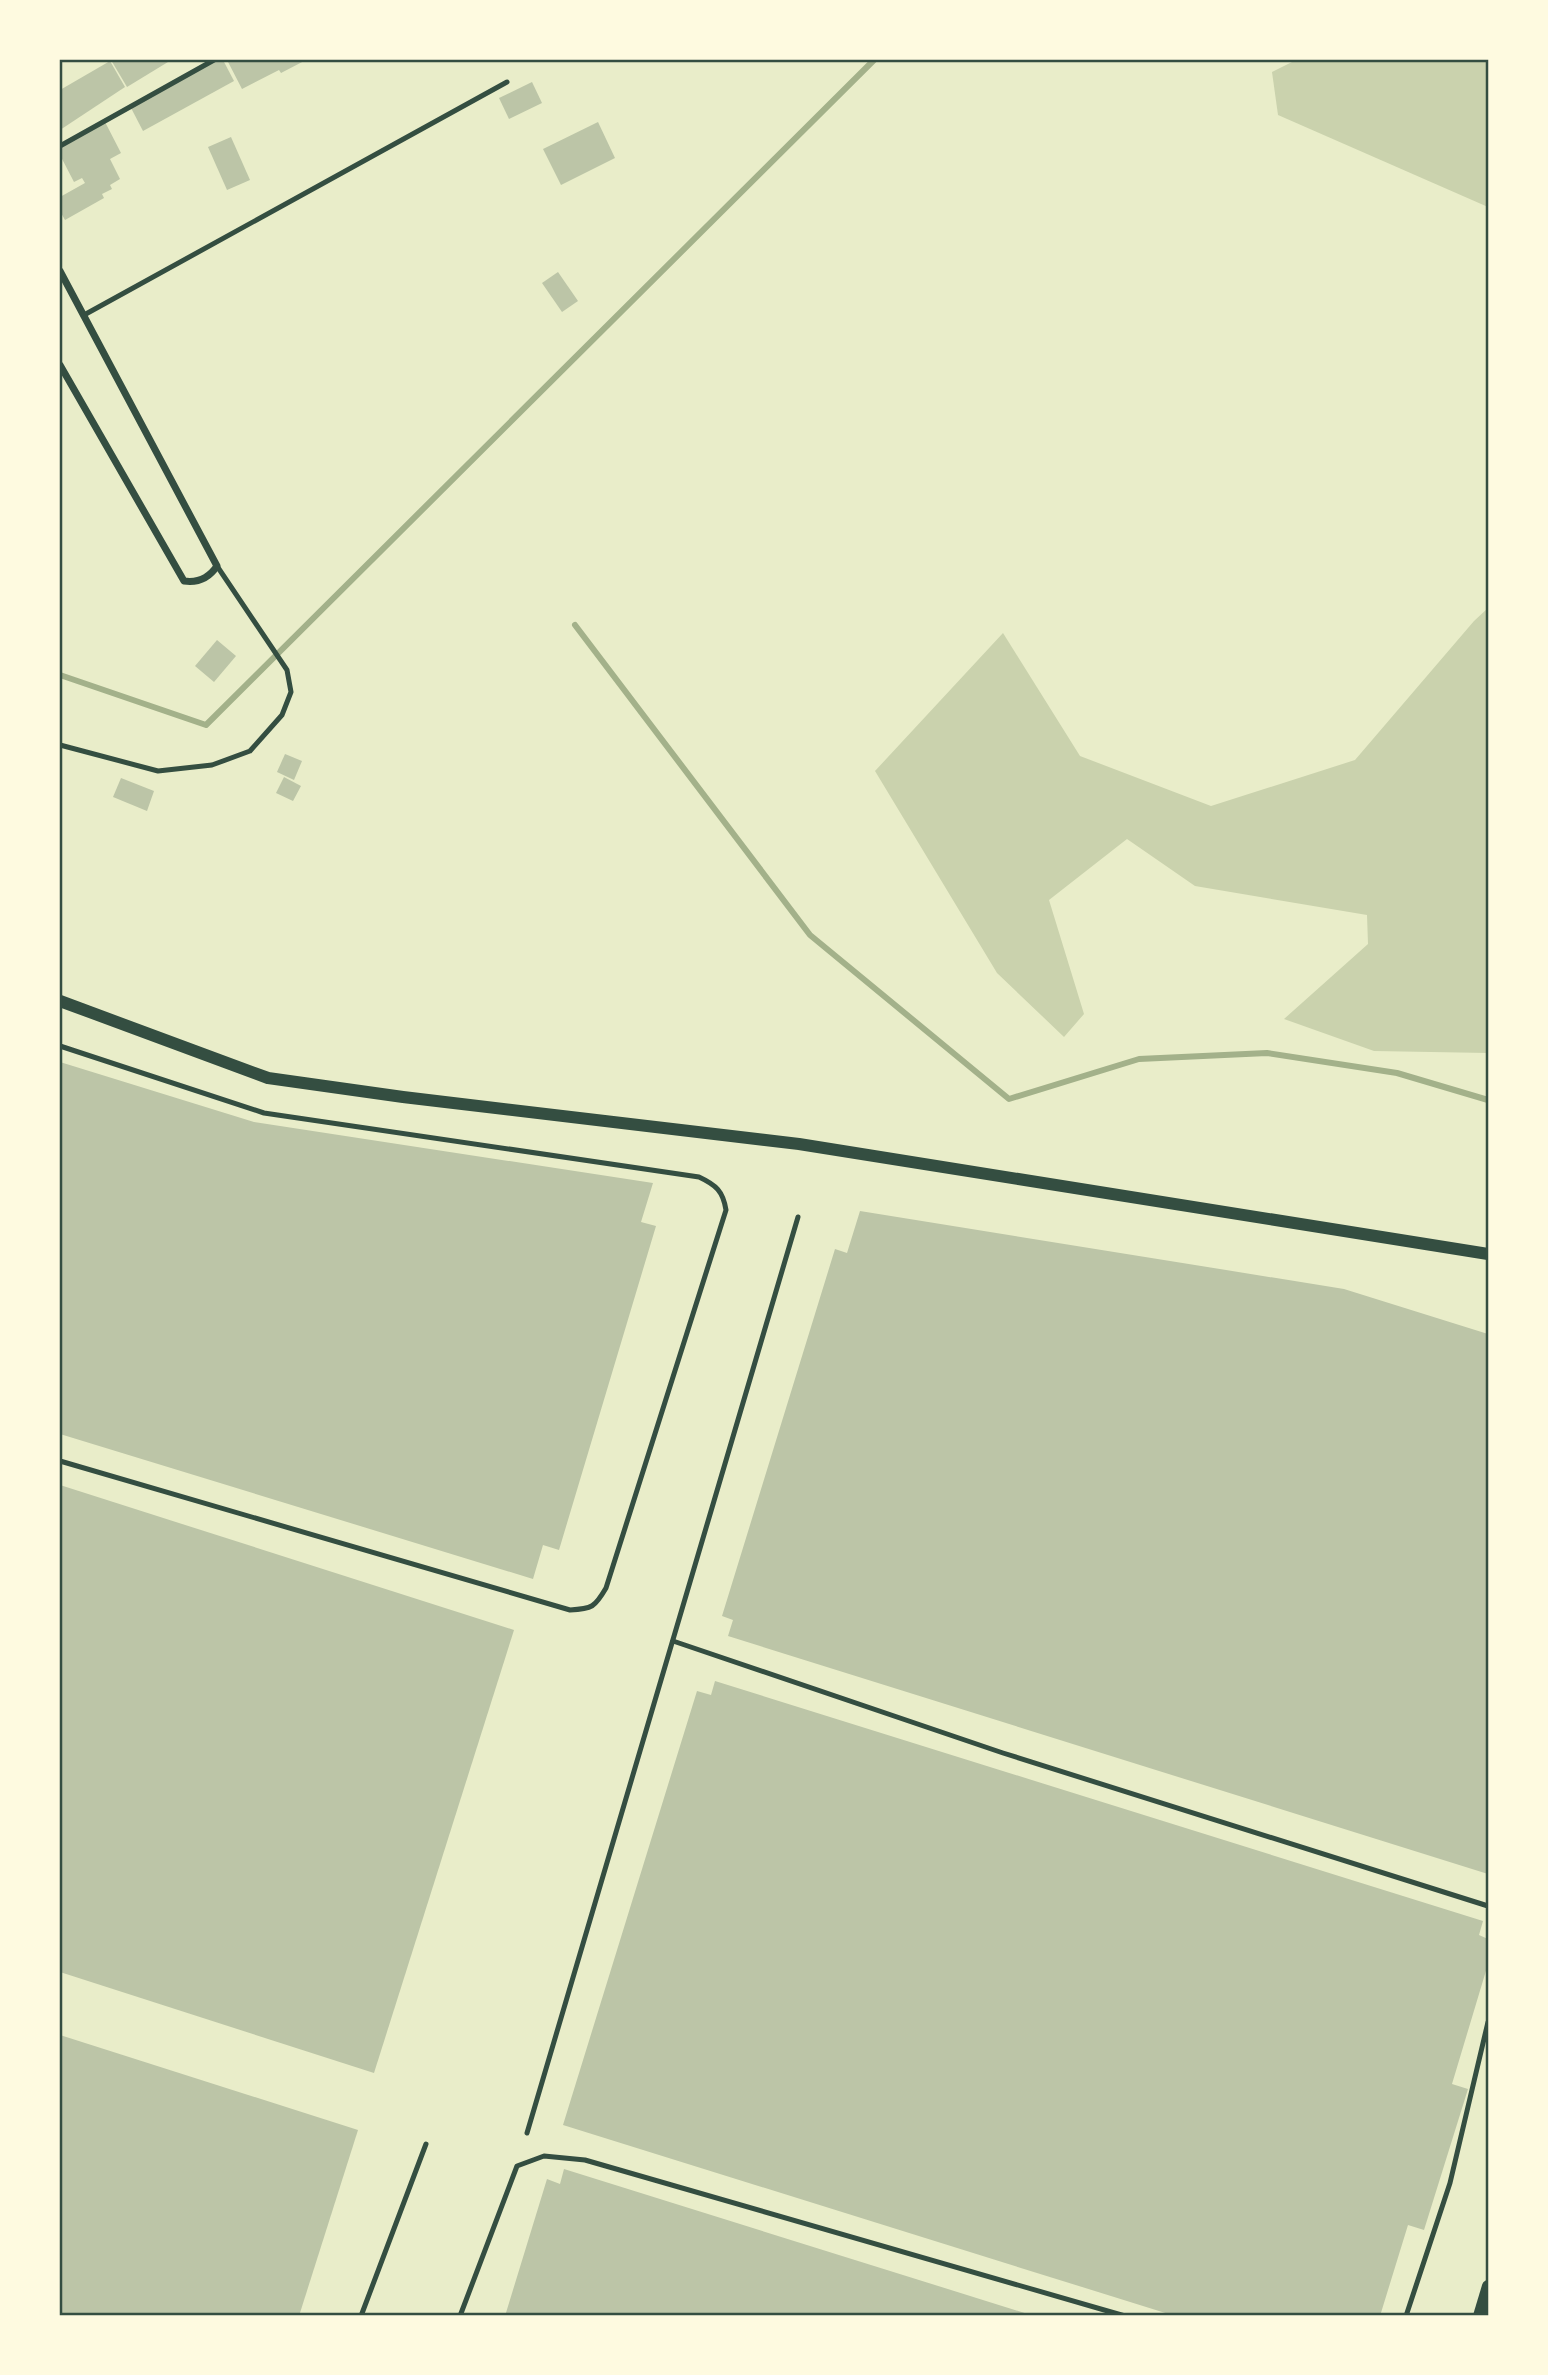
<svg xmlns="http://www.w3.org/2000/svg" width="1548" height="2375" font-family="'Fira Sans',sans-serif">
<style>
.green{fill:#cad2ad}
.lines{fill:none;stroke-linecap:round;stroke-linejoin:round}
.stream{stroke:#a3b18a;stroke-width:6}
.building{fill:#bcc5a7}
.service{stroke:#344e41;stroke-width:5}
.minor{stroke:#344e41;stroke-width:7}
.tertiary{stroke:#344e41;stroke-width:12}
.neatline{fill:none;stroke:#344e41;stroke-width:2.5}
</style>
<rect width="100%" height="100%" fill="#e9edc9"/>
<!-- green -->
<g class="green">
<polygon points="1296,60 1488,60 1488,207 1278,115 1272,72"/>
<polygon points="1488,608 1488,1053 1374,1051 1284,1019 1368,944 1367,915 1195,886 1127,839 1049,900 1084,1014 1064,1037 997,973 875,771 1003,633 1080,756 1211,806 1355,760 1474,621"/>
</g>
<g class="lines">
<!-- stream -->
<g class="stream">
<polyline points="575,625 810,935 1009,1099 1139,1059 1267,1053 1397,1073 1488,1100"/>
<polyline points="60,675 206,725 874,60"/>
</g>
</g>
<!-- building -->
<g class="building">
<polygon points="111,60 167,60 168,62 127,87"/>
<polygon points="216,60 223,60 234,81 143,131 130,106"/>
<polygon points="227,60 306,60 281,73 279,70 242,89"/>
<polygon points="110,61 125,87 60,130 60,90"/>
<polygon points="532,82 542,103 509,119 499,98"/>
<polygon points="104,120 121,153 110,159 120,179 110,185 112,189 102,194 104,198 65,220 60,211 60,197 85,183 82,178 74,182 60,155 60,145"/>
<polygon points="598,122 615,158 561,185 543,149"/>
<polygon points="231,137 250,180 227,190 208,147"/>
<polygon points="558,272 578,301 562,312 542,283"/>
<polygon points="217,640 236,656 214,682 195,666"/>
<polygon points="285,754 302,761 294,780 277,772"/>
<polygon points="284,777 301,786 293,801 276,793"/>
<polygon points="121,778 154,791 147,811 113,797"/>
<polygon points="60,1062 254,1122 653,1183 641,1222 656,1226 559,1550 543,1545 533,1579 60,1434"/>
<polygon points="860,1211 1344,1289 1488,1334 1488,1874 728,1636 733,1620 722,1616 835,1249 847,1253"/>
<polygon points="60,1485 514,1630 374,2073 60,1972"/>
<polygon points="715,1681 1483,1921 1479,1935 1488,1939 1488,1964 1452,2084 1468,2089 1424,2230 1408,2225 1380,2316 1175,2316 563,2125 697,1691 711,1695"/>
<polygon points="60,2035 358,2130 299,2316 60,2316"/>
<polygon points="564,2169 1031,2315 1031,2316 505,2316 547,2179 560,2184"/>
</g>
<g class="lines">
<!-- service -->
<g class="service">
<polyline points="60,146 214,60"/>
<polyline points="84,315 507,82"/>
<polyline points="60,745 158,771 212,765 250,751 282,715 291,692 287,670 217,566"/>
<path d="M60 1046 264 1113 699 1177C716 1185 723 1191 726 1210L606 1588C595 1607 592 1609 570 1610L60 1461"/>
<polyline points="673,1641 1003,1753 1488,1906"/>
<polyline points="527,2133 798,1217"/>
<polyline points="361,2316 426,2144"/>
<polyline points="460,2316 517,2166 544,2156 585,2160 1125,2316"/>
<polyline points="1406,2316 1450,2183 1488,2022"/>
</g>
<!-- minor -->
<path class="minor" d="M60 271 217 566C209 578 198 583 184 581L60 365"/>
<!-- tertiary -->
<g class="tertiary">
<polyline points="60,1001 268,1078 403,1097 799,1144 1488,1254"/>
<polyline points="1479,2316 1488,2286"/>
</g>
</g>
<!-- border -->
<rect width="1548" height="2375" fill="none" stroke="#fefae0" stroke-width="122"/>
<rect x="61" y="61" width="1426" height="2253" class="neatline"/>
</svg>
